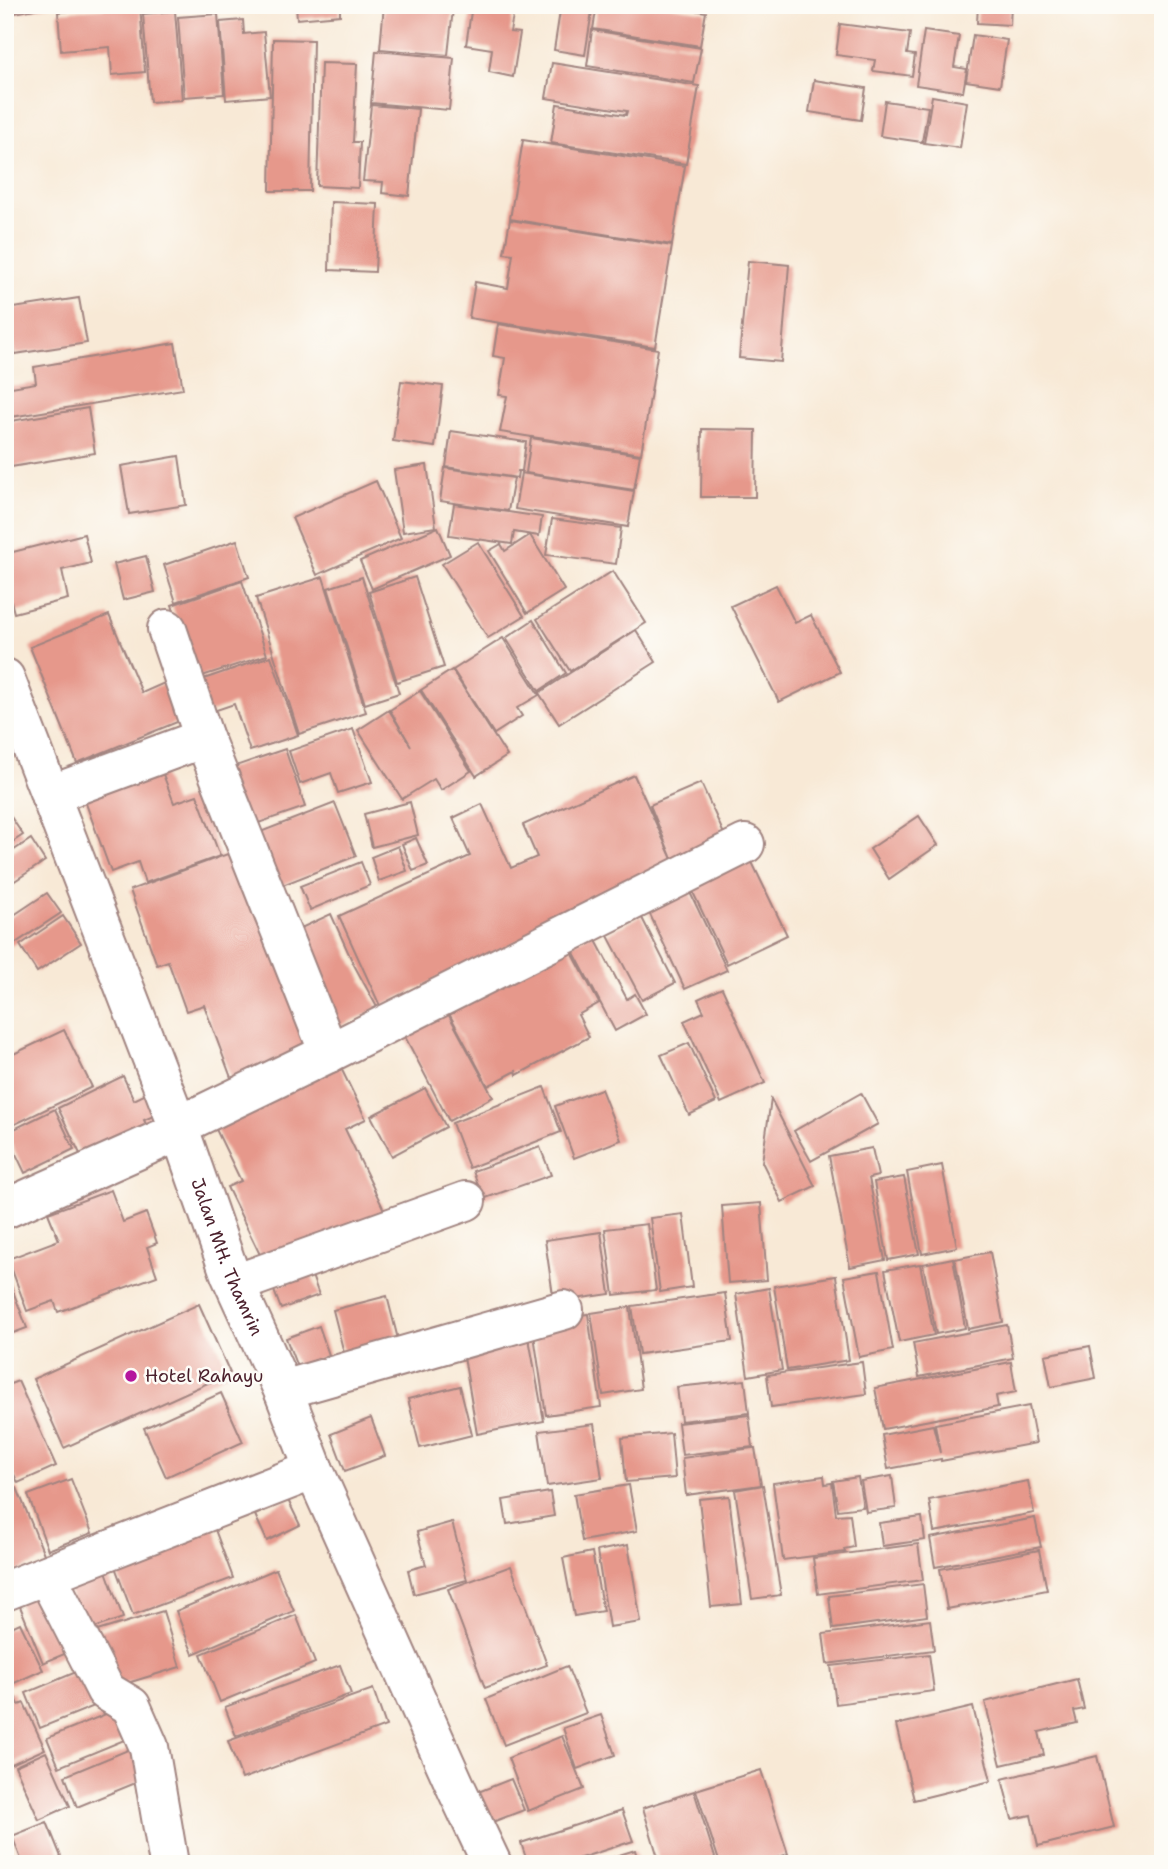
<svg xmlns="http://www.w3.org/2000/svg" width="1168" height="1869" font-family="'Shantell Sans',sans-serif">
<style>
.building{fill:#e6988b}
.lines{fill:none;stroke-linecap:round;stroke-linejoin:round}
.minor-casing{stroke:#a18480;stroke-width:42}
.minor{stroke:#fff;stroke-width:38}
.poi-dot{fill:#b5179e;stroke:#fdfcf7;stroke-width:2.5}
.labels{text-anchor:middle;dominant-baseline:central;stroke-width:5;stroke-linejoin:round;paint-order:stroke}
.street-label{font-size:18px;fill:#4a1f2b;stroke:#fdfcf7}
.poi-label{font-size:18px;fill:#4a1f2b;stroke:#fdfcf7;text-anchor:start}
</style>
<rect width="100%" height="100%" fill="#fdfcf7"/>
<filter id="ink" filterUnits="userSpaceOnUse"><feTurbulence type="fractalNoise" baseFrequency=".0143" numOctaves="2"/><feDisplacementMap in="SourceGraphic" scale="14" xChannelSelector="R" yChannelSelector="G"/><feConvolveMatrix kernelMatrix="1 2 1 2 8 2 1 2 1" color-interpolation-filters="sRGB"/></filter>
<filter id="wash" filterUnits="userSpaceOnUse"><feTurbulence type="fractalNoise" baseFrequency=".00686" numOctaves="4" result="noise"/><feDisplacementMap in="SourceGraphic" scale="28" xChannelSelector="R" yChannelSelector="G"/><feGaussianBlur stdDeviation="1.57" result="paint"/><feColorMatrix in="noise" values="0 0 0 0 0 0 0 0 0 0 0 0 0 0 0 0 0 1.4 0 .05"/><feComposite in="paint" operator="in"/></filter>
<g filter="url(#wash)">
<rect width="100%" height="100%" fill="#f8e9d6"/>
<g id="blocks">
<!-- building -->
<g class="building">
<polygon points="5,5 49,5 50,6 5,15"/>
<polygon points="140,5 145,72 112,75 110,47 61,51 58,12"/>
<polygon points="296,5 340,5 340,15 297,19"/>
<polygon points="384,5 413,5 453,9 448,55 380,49"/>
<polygon points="472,5 515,5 510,32 520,33 513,77 489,72 492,49 466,45"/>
<polygon points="561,5 593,5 585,55 554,50"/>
<polygon points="597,5 661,5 706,12 700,46 593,29"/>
<polygon points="978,5 1011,5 1010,25 977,23"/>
<polygon points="175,11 182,100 150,102 143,14"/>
<polygon points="218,14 224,94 184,97 178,17"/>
<polygon points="243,20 244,34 264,32 270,96 226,100 220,22"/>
<polygon points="840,24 910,33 907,54 915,55 912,76 873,71 875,60 836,55"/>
<polygon points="592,30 701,48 694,83 587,66"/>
<polygon points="924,31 959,36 954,67 967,69 963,92 916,85"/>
<polygon points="973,35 1007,40 1000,86 966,81"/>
<polygon points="273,39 313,40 310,191 270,191"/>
<polygon points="376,51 454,58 449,110 371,103"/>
<polygon points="321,63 357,64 353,142 360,142 358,188 317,186"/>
<polygon points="552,63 699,86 686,164 551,143 557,104 626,115 627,111 546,98"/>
<polygon points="814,80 866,88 861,120 809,112"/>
<polygon points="932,96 967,102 960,148 924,143"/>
<polygon points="885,101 928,107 922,142 880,136"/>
<polygon points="371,105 418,109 409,196 382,193 383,182 363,181"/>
<polygon points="523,140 685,166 672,245 510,219"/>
<polygon points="331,202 378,204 375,272 329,270"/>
<polygon points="510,220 672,246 655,347 469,318 475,282 508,288 513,254 504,253"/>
<polygon points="748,261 789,265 781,362 739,358"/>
<polygon points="79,298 87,343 15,354 7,309"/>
<polygon points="498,324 658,349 641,454 500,432 507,396 499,395 505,358 493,356"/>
<polygon points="175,343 183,389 5,418 5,388 36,383 34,367"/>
<polygon points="401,381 443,386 435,447 393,441"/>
<polygon points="88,408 95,453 5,468 5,422"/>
<polygon points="702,429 756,430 755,497 701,497"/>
<polygon points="451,431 526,442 522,471 518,471 517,478 446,467"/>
<polygon points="531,438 640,455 634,490 526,473"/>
<polygon points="179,456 186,505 129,514 121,466"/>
<polygon points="427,465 436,527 403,532 394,470"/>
<polygon points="445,468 514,478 508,511 440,501"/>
<polygon points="521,473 634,491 628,527 515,509"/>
<polygon points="376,481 401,538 317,575 292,518"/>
<polygon points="454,504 542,517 539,536 514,532 512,544 449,535"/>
<polygon points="552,519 621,528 616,564 546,555"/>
<polygon points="438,527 450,555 372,589 360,561"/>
<polygon points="84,534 91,563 62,570 68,599 14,613 5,577 5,554"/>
<polygon points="530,535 564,590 527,613 489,551 501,544 505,551"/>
<polygon points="237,540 249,577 176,602 164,565"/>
<polygon points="478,542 524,616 488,638 442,564"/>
<polygon points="146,556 155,592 123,600 114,564"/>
<polygon points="613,571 646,623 570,671 537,619"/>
<polygon points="323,577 366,712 299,734 256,598"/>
<polygon points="362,577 399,693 365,704 328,588"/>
<polygon points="415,577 444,667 397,682 369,592"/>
<polygon points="242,581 267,655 196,678 172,605"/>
<polygon points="776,585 795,623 811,615 840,672 779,702 731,606"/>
<polygon points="109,615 142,693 171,680 187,718 77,763 30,647"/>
<polygon points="533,620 566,673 539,691 506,638"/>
<polygon points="636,630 656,662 559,724 539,693"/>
<polygon points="503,638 539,695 517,708 522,716 494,734 453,670"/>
<polygon points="271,656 298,735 250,751 234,704 202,715 192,683"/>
<polygon points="452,670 507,756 476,776 421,690"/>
<polygon points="420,691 471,771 441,790 434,779 402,799 358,730 389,710 411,746 390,710"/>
<polygon points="353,729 372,782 338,793 331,773 300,784 289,751"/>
<polygon points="285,749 305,807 241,829 221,771"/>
<polygon points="161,769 174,803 197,795 220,856 145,883 138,862 111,872 84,798"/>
<polygon points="634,775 672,859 650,805 701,783 728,843 380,1006 339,916 470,856 453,818 482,804 511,868 537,857 523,825"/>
<polygon points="410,802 418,835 372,847 364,814"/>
<polygon points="335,803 356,856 270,890 250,836"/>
<polygon points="5,808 23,835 5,847"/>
<polygon points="919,816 938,845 889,879 870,849"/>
<polygon points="416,838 428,865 413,871 402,844"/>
<polygon points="31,839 45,861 7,886 11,892 5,895 5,856"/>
<polygon points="398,846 407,871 379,881 371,857"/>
<polygon points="241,849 316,1052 233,1083 204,1005 186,1011 168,961 157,965 130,890"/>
<polygon points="750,858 787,935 727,964 690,886"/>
<polygon points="361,862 370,885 310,910 300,886"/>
<polygon points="686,884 727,970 685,989 645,904"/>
<polygon points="47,893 61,913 11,946 5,936 5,921"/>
<polygon points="331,914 353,963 378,1009 331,1030 288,934"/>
<polygon points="63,916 81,943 37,972 20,945"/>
<polygon points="641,916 675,983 642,1000 607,934"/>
<polygon points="592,933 627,999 635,994 646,1014 615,1031 570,945"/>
<polygon points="568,945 599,1003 578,1015 589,1037 517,1075 516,1071 488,1086 447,1010"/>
<polygon points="722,988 765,1083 721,1103 684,1021 704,1012 698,999"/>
<polygon points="445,1008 493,1097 449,1121 402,1031"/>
<polygon points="64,1030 92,1087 5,1129 5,1058"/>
<polygon points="689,1043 716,1102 689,1115 661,1055"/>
<polygon points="336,1058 366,1119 345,1129 386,1214 268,1271 227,1187 241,1181 211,1119"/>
<polygon points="123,1076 134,1100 146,1094 156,1115 144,1120 150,1133 82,1158 58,1108"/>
<polygon points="544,1087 561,1132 469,1168 452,1123"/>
<polygon points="425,1088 446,1127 392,1156 371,1116"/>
<polygon points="601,1089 621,1140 574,1158 555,1106"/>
<polygon points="861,1093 878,1124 811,1161 794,1131"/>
<polygon points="771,1099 815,1186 782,1202 762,1162"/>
<polygon points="55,1109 74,1149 25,1173 6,1133"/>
<polygon points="540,1147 551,1175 483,1199 473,1171"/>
<polygon points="872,1148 878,1176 869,1178 885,1260 850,1267 829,1156"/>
<polygon points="942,1165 957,1247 922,1254 907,1172"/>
<polygon points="904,1177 919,1254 888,1260 874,1182"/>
<polygon points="111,1190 123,1222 146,1213 157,1243 147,1247 157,1276 58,1312 54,1301 27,1311 8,1259 59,1240 48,1213"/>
<polygon points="761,1203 767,1280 728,1283 722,1206"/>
<polygon points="683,1214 692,1287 660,1292 650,1218"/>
<polygon points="647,1224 656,1290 614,1295 605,1229"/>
<polygon points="601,1232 610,1294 554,1302 545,1240"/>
<polygon points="990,1252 1003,1322 968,1329 955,1259"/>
<polygon points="953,1258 965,1328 936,1334 923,1264"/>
<polygon points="920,1264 934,1335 899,1342 885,1270"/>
<polygon points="5,1270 27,1328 5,1336"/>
<polygon points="879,1271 893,1350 859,1357 844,1277"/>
<polygon points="311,1273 319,1295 281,1309 273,1288"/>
<polygon points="836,1276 849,1360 787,1370 774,1286"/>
<polygon points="769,1288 782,1370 748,1376 736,1294"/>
<polygon points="725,1293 732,1341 639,1354 632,1306"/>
<polygon points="387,1296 399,1343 345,1357 333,1310"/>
<polygon points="199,1304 230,1373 64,1448 33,1379"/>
<polygon points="630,1307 641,1389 603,1395 591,1313"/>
<polygon points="588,1314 601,1407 546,1415 532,1322"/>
<polygon points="1007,1325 1013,1358 919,1377 913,1343"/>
<polygon points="319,1326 329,1355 297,1367 286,1338"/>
<polygon points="528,1333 544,1421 477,1434 462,1345"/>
<polygon points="1090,1346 1096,1378 1051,1387 1045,1355"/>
<polygon points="862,1362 866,1394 771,1407 767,1375"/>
<polygon points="1011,1362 1016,1392 996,1396 998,1407 883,1429 875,1388"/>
<polygon points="745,1380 749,1413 681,1421 677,1387"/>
<polygon points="18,1381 56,1466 18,1483 5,1455 5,1386"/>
<polygon points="460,1386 472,1435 420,1448 408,1399"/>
<polygon points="221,1393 243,1442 166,1477 144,1428"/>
<polygon points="1029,1406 1036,1443 941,1461 941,1459 888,1469 882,1435 933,1425 940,1453 935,1424"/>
<polygon points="749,1415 753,1447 682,1455 678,1423"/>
<polygon points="371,1418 385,1456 345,1471 331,1434"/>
<polygon points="594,1424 602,1478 547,1486 539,1431"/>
<polygon points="671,1433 675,1478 626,1482 622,1438"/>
<polygon points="752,1448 755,1448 761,1485 686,1495 682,1458"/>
<polygon points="824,1476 825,1484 832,1483 836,1515 850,1514 854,1547 844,1549 845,1552 783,1560 773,1483"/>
<polygon points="892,1476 896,1508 866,1512 861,1481"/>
<polygon points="858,1477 863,1507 838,1510 833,1481"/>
<polygon points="71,1479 92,1533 48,1550 28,1495"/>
<polygon points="1028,1481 1034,1513 934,1532 929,1500"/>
<polygon points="629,1485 637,1531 582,1541 574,1494"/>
<polygon points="763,1485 781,1595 752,1599 735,1490"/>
<polygon points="17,1488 46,1559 5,1576 5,1492"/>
<polygon points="550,1492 554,1516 507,1524 503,1500"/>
<polygon points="729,1496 742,1604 711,1607 699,1499"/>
<polygon points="288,1500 300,1525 267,1541 255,1515"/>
<polygon points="922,1517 925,1540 882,1546 879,1523"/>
<polygon points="1035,1518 1041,1547 935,1567 930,1538"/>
<polygon points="452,1522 467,1580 414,1594 408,1570 426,1565 417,1532"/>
<polygon points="214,1527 233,1578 133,1615 114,1564"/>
<polygon points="918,1544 923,1580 818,1594 813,1558"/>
<polygon points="628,1545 641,1622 609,1627 597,1551"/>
<polygon points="1039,1550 1047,1590 947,1609 940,1569"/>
<polygon points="592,1552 603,1611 574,1616 563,1558"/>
<polygon points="511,1566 547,1665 485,1688 448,1589"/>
<polygon points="276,1569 294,1611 193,1654 176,1611"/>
<polygon points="106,1571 123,1618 83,1632 67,1584"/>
<polygon points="47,1581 74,1650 43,1663 15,1594"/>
<polygon points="923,1584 927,1616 833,1629 829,1596"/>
<polygon points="163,1611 180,1667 111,1688 94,1632"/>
<polygon points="296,1615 315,1663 220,1702 201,1654"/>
<polygon points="930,1620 934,1650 827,1664 823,1634"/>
<polygon points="20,1623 43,1670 10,1685 5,1676 5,1630"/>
<polygon points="929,1654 934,1691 836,1704 831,1666"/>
<polygon points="340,1665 351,1694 236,1736 225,1707"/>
<polygon points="567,1666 586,1713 504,1745 486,1699"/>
<polygon points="88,1667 102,1703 40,1728 26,1693"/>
<polygon points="1077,1679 1084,1709 1074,1711 1077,1723 1039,1732 1044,1755 1001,1765 985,1702"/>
<polygon points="373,1689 386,1726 242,1779 228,1741"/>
<polygon points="13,1692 19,1705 24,1703 45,1749 5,1767 5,1696"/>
<polygon points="123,1707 134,1736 59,1767 47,1738"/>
<polygon points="973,1707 991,1781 914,1800 896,1725"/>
<polygon points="601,1715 615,1755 577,1769 563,1728"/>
<polygon points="562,1736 584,1789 528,1811 508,1758"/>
<polygon points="135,1747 148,1778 77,1807 65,1776"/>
<polygon points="46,1752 70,1806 39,1820 15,1766"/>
<polygon points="1097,1756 1114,1827 1038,1846 1031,1815 1012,1819 1002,1779"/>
<polygon points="761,1770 788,1854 759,1864 720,1864 696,1790"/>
<polygon points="511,1779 524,1810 490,1823 478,1792"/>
<polygon points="694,1791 717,1864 660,1864 643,1808"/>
<polygon points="622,1810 633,1841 562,1864 528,1864 521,1843"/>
<polygon points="47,1822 64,1864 23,1864 12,1836"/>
<polygon points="635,1850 639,1864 595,1864 594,1863"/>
</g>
</g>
</g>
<g filter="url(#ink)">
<use href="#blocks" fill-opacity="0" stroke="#a18480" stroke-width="2"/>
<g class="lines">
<!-- minor casing -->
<g class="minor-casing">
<g id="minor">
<polyline points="167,629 204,738 329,1053"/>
<path id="s1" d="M5 678 180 1131 230 1274 283 1390 314 1470 458 1792 492 1864"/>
<polyline points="50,795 204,738"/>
<polyline points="178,1126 329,1053 745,844"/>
<polyline points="5,1209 180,1131"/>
<polyline points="235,1284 466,1201"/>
<polyline points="283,1390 564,1310"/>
<polyline points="47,1576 106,1691 131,1706 149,1747 169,1864"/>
<polyline points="5,1591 314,1470"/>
</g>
</g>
<!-- minor -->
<use href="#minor" class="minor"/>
</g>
</g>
<!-- markers -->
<circle class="poi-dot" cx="131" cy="1376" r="7"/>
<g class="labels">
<!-- street labels -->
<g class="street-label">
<text stroke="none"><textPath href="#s1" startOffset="620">Jalan MH. Thamrin</textPath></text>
</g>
<!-- poi labels -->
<g class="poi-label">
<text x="145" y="1376">Hotel Rahayu</text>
</g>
</g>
<!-- margin -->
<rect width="1168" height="1869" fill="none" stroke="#fdfcf7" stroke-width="28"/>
</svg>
